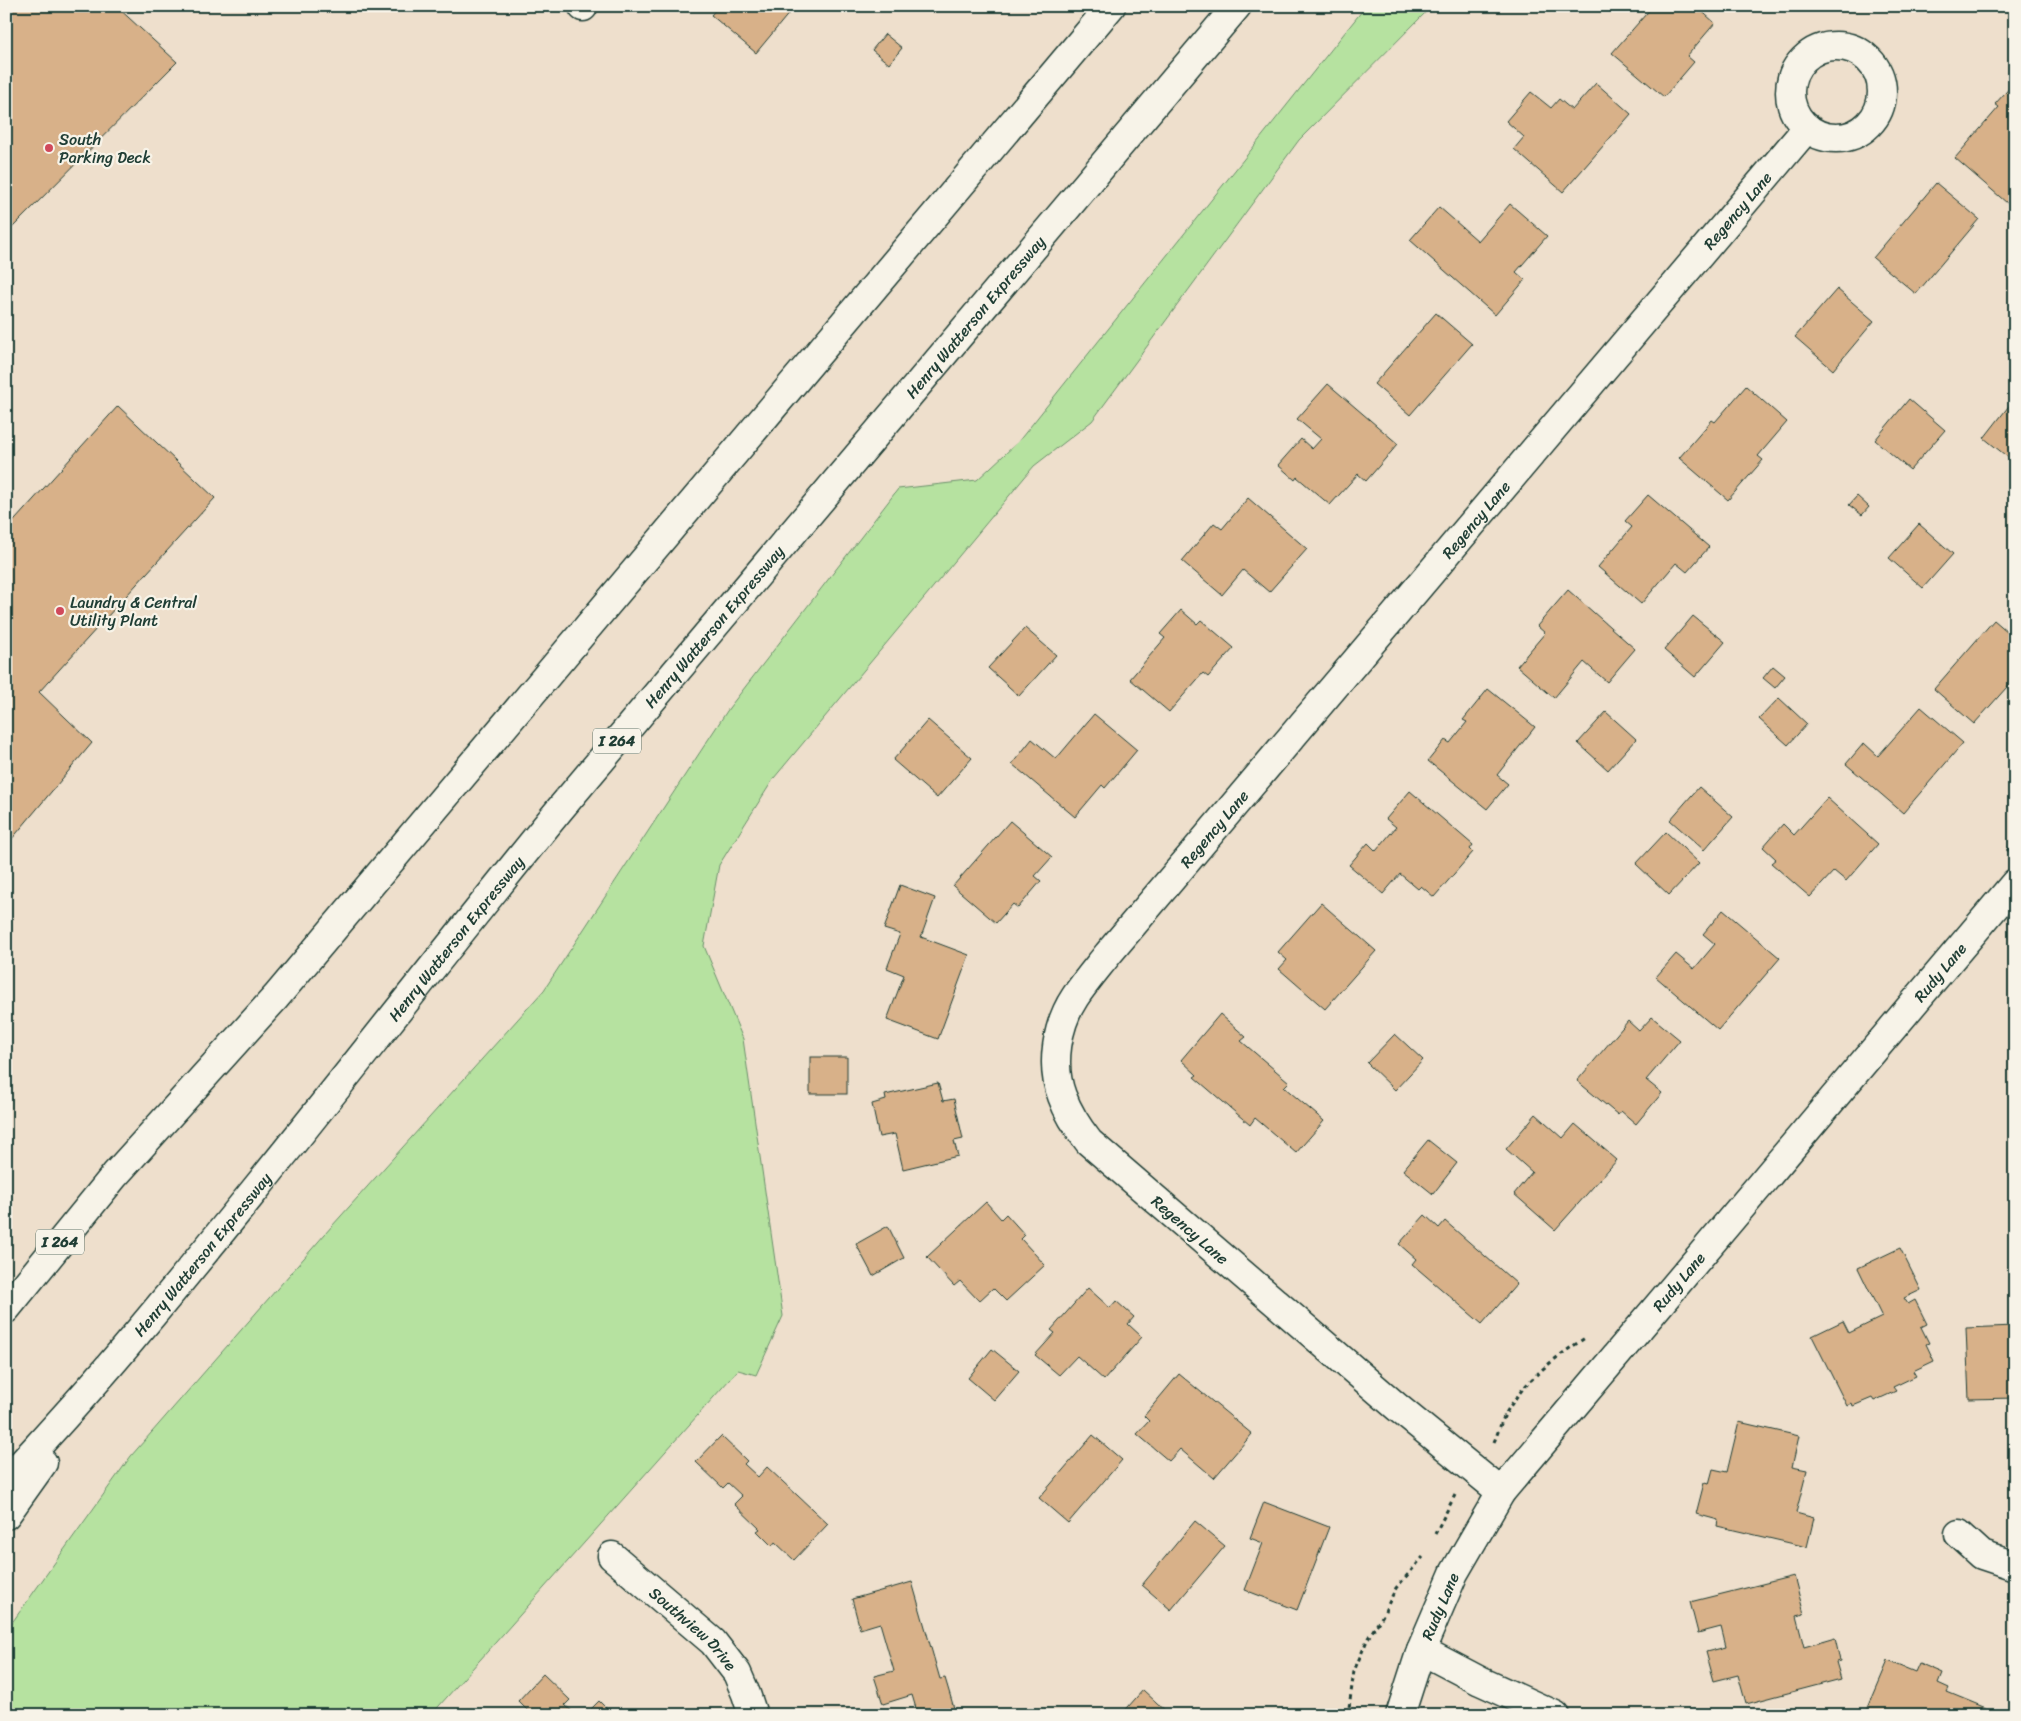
<svg xmlns="http://www.w3.org/2000/svg" width="2021" height="1721" font-family="Sriracha,sans-serif">
<style>
.green{fill:#b6e2a0;stroke:#6a906a}
.building{fill:#d8b189;stroke:#1f3d34}
.lines{fill:none;stroke-linecap:round;stroke-linejoin:round}
.minor-casing{stroke:#1f3d34;stroke-width:31}
.motorway-casing{stroke:#1f3d34;stroke-width:31}
.path{stroke:#1f3d34;stroke-width:3;stroke-dasharray:4 4;stroke-linecap:butt}
.minor{stroke:#f7f3e8;stroke-width:28}
.motorway{stroke:#f7f3e8;stroke-width:28}
.poi-dot{fill:#d1495b;stroke:#f7f3e8;stroke-width:2}
.labels{text-anchor:middle;dominant-baseline:central;stroke-width:4.5;stroke-linejoin:round;paint-order:stroke}
.shield{fill:#f7f3e8;stroke:#60746a;stroke-width:1}
.shield-label{font-size:15px;font-weight:bold;fill:#1f3d34}
.poi-label{font-size:16px;fill:#1f3d34;stroke:#f7f3e8;text-anchor:start}
.street-label{font-size:16px;fill:#1f3d34;stroke:#f7f3e8}
</style>
<rect width="100%" height="100%" fill="#eedfcc"/>
<filter id="ink" filterUnits="userSpaceOnUse"><feTurbulence type="fractalNoise" baseFrequency=".02" numOctaves="2"/><feDisplacementMap in="SourceGraphic" scale="10" xChannelSelector="R" yChannelSelector="G"/><feConvolveMatrix kernelMatrix="1 2 1 2 8 2 1 2 1" color-interpolation-filters="sRGB"/></filter>
<g filter="url(#ink)">
<!-- green -->
<polygon class="green" points="1366,6 1432,6 1299,140 1092,421 1034,466 774,778 719,865 704,946 743,1039 783,1316 756,1375 738,1370 431,1715 6,1715 6,1631 131,1456 332,1226 544,990 729,708 898,489 977,480 1018,442"/>
<!-- building -->
<g class="building">
<polygon points="6,6 116,6 177,62 6,234"/>
<polygon points="719,6 795,6 756,53 711,15"/>
<polygon points="1653,6 1696,6 1715,23 1687,56 1694,62 1664,97 1612,53"/>
<polygon points="885,34 902,48 889,64 872,50"/>
<polygon points="2015,82 2015,193 2007,203 1955,158 1999,107 1995,104"/>
<polygon points="1596,83 1631,114 1563,192 1514,149 1524,137 1506,121 1531,92 1551,108 1559,99 1572,110"/>
<polygon points="1936,183 1979,219 1916,294 1873,258"/>
<polygon points="1510,204 1547,236 1516,272 1525,280 1495,315 1410,240 1439,207 1478,241"/>
<polygon points="1837,289 1874,321 1833,370 1795,337"/>
<polygon points="1436,313 1472,344 1410,415 1374,384"/>
<polygon points="1328,384 1398,444 1366,481 1358,474 1330,505 1297,477 1295,480 1278,465 1301,439 1312,449 1321,439 1297,419"/>
<polygon points="1746,386 1787,422 1758,456 1763,460 1728,500 1679,458 1712,420 1715,422"/>
<polygon points="1909,399 1945,430 1910,470 1875,440"/>
<polygon points="2012,402 2015,404 2015,463 1984,438"/>
<polygon points="118,406 215,498 39,692 92,743 6,846 6,530"/>
<polygon points="1648,495 1709,547 1687,572 1676,563 1641,604 1598,567 1632,527 1625,521"/>
<polygon points="1857,496 1869,507 1862,515 1849,505"/>
<polygon points="1248,498 1307,549 1269,592 1243,570 1222,595 1182,561 1214,523 1222,529"/>
<polygon points="1919,524 1953,554 1923,588 1889,558"/>
<polygon points="1568,590 1635,649 1607,682 1584,662 1554,698 1517,666 1545,633 1537,626"/>
<polygon points="1181,610 1197,624 1201,620 1234,648 1208,677 1203,673 1169,712 1130,679 1165,638 1160,634"/>
<polygon points="1693,616 1725,642 1695,677 1664,650"/>
<polygon points="1994,620 2015,638 2015,678 1974,724 1934,689"/>
<polygon points="1025,628 1056,655 1019,696 988,668"/>
<polygon points="1773,666 1785,676 1775,688 1763,678"/>
<polygon points="1488,689 1535,727 1497,775 1508,784 1487,809 1428,761 1445,740 1450,743 1467,722 1463,720"/>
<polygon points="1779,698 1807,724 1788,745 1759,719"/>
<polygon points="1921,707 1963,743 1903,813 1846,764 1864,743 1878,756"/>
<polygon points="1606,712 1636,739 1608,770 1578,743"/>
<polygon points="1094,714 1137,750 1105,788 1102,785 1075,817 1012,764 1032,739 1056,759"/>
<polygon points="928,720 972,758 937,798 893,760"/>
<polygon points="1699,787 1733,817 1704,850 1670,820"/>
<polygon points="1410,791 1473,845 1470,849 1473,852 1434,897 1421,886 1418,889 1400,874 1383,894 1349,865 1368,843 1376,851 1396,827 1386,819"/>
<polygon points="1827,798 1878,844 1846,881 1834,871 1810,897 1771,863 1776,859 1763,847 1783,824 1794,835"/>
<polygon points="1010,821 1052,857 1035,876 1041,881 1018,908 1013,904 996,923 953,886"/>
<polygon points="1666,832 1699,863 1669,895 1636,864"/>
<polygon points="900,885 935,898 921,937 969,955 938,1039 887,1020 904,975 887,968 900,934 884,929"/>
<polygon points="1321,903 1376,951 1325,1009 1279,969 1287,960 1278,952"/>
<polygon points="1723,910 1780,958 1718,1030 1656,977 1676,954 1694,969 1715,944 1703,934"/>
<polygon points="1220,1014 1246,1037 1241,1041 1289,1082 1284,1087 1324,1121 1296,1153 1255,1118 1250,1125 1194,1077 1197,1075 1181,1060"/>
<polygon points="1652,1017 1680,1040 1646,1080 1662,1093 1636,1124 1621,1111 1618,1115 1577,1081 1628,1021 1639,1031"/>
<polygon points="1395,1034 1423,1060 1395,1090 1367,1063"/>
<rect x="810" y="1057" width="37" height="37"/>
<polygon points="938,1083 943,1101 954,1099 963,1139 954,1141 958,1156 903,1169 895,1134 879,1137 872,1104 886,1100 885,1095"/>
<polygon points="1536,1114 1563,1138 1575,1124 1617,1160 1555,1230 1514,1194 1532,1172 1506,1149"/>
<polygon points="1428,1140 1457,1163 1433,1194 1403,1170"/>
<polygon points="986,1202 1001,1219 1006,1214 1025,1235 1021,1239 1045,1265 1006,1301 993,1288 979,1301 960,1281 954,1286 927,1257"/>
<polygon points="1425,1215 1439,1228 1445,1221 1517,1284 1482,1324 1412,1264 1416,1259 1399,1244"/>
<polygon points="888,1226 904,1258 873,1276 856,1244"/>
<polygon points="1900,1248 1921,1290 1904,1298 1908,1304 1915,1300 1927,1324 1921,1327 1929,1343 1926,1344 1934,1361 1913,1371 1916,1376 1893,1387 1896,1391 1874,1401 1872,1398 1853,1406 1852,1403 1847,1406 1812,1336 1843,1321 1849,1333 1882,1317 1858,1268"/>
<polygon points="1088,1288 1110,1308 1116,1301 1134,1317 1128,1324 1142,1337 1104,1380 1077,1356 1059,1375 1035,1355 1055,1333 1051,1330"/>
<polygon points="2015,1326 2015,1398 1969,1399 1966,1328"/>
<polygon points="992,1349 1019,1371 994,1400 968,1378"/>
<polygon points="1179,1374 1252,1434 1214,1478 1180,1449 1169,1461 1137,1434 1149,1421 1144,1416"/>
<polygon points="1739,1422 1799,1436 1792,1467 1807,1470 1796,1513 1814,1518 1807,1547 1717,1526 1718,1520 1696,1514 1704,1483 1709,1484 1713,1469 1727,1472"/>
<polygon points="1093,1435 1122,1460 1068,1523 1039,1498"/>
<polygon points="721,1436 747,1461 744,1464 758,1477 767,1467 828,1524 794,1560 775,1542 772,1546 757,1531 760,1529 734,1504 742,1496 728,1483 723,1488 696,1462"/>
<polygon points="1264,1502 1329,1527 1297,1610 1245,1590 1263,1543 1250,1538"/>
<polygon points="1195,1521 1225,1546 1171,1610 1142,1585"/>
<polygon points="1794,1576 1804,1614 1796,1616 1804,1647 1835,1638 1840,1661 1836,1662 1841,1679 1746,1704 1738,1675 1714,1681 1706,1652 1726,1647 1721,1627 1698,1633 1690,1602"/>
<polygon points="912,1582 940,1679 945,1678 956,1715 918,1715 912,1695 883,1704 874,1676 894,1671 880,1623 860,1629 852,1599"/>
<polygon points="1888,1661 1915,1672 1919,1663 1942,1673 1938,1683 1949,1688 1947,1692 1986,1708 1983,1715 1865,1715"/>
<polygon points="543,1674 570,1700 565,1705 576,1715 532,1715 518,1701"/>
<polygon points="1143,1690 1169,1714 1168,1715 1121,1715"/>
<polygon points="599,1701 613,1715 585,1715"/>
</g>
<g class="lines">
<!-- minor casing -->
<g class="minor-casing">
<g id="minor">
<polyline points="583,7 583,6"/>
<circle cx="1836" cy="92" r="46"/>
<path id="s1" d="M1501 1492 1397 1407 1089 1142C1078 1128 1068 1113 1062 1096 1050 1065 1057 1024 1075 997 1085 982 1097 968 1108 954L1807 128"/>
<polyline points="1959,1534 1982,1555 2015,1566"/>
<path id="s2" d="M612 1556 713 1642 737 1673 746 1694 753 1715"/>
<polyline points="1421,1650 1480,1681 1555,1715"/>
<path id="s3" d="M1400 1715 1421 1650 1454 1573 1501 1492 2015 883"/>
</g>
</g>
<!-- motorway casing -->
<g class="motorway-casing">
<g id="motorway">
<polyline points="6,1309 115,1175 276,997 1111,6"/>
<path id="s4" d="M6 1481C47 1436 89 1391 128 1344 276 1169 415 986 560 809L1237 6"/>
<polyline points="6,1515 43,1463"/>
</g>
</g>
<!-- path -->
<g class="path">
<polyline points="2007,851 2015,842"/>
<path d="M1494 1442C1498 1433 1501 1422 1506 1413 1524 1381 1554 1358 1585 1338"/>
<polyline points="1435,1534 1455,1495"/>
<polyline points="1348,1715 1354,1671 1368,1638 1383,1615 1396,1588 1423,1557"/>
</g>
<!-- minor -->
<use href="#minor" class="minor"/>
<!-- motorway -->
<use href="#motorway" class="motorway"/>
</g>
</g>
<!-- markers -->
<g class="poi-dot">
<circle cx="49" cy="148" r="5"/>
<circle cx="60" cy="611" r="5"/>
</g>
<g class="labels">
<!-- shield labels -->
<g class="shield">
<rect x="593" y="728.5" width="48" height="25" rx="4"/>
<rect x="36" y="1229.5" width="48" height="25" rx="4"/>
</g>
<g class="shield-label">
<text x="617" y="741">I 264</text>
<text x="60" y="1242">I 264</text>
</g>
<!-- poi labels -->
<g class="poi-label">
<text x="59" y="139">South<tspan x="59" dy="18">Parking Deck</tspan></text>
<text x="70" y="602">Laundry &amp; Central<tspan x="70" dy="18">Utility Plant</tspan></text>
</g>
<!-- street labels -->
<g class="street-label">
<text stroke="none"><textPath href="#s1" startOffset="1726">Regency Lane</textPath></text>
<text stroke="none"><textPath href="#s4" startOffset="1515">Henry Watterson Expressway</textPath></text>
<text stroke="none"><textPath href="#s1" startOffset="1321">Regency Lane</textPath></text>
<text stroke="none"><textPath href="#s4" startOffset="1110">Henry Watterson Expressway</textPath></text>
<text stroke="none"><textPath href="#s1" startOffset="916">Regency Lane</textPath></text>
<text stroke="none"><textPath href="#s4" startOffset="705">Henry Watterson Expressway</textPath></text>
<text stroke="none"><textPath href="#s3" startOffset="926">Rudy Lane</textPath></text>
<text transform="translate(1190 1230) rotate(41)">Regency Lane</text>
<text stroke="none"><textPath href="#s4" startOffset="300">Henry Watterson Expressway</textPath></text>
<text stroke="none"><textPath href="#s3" startOffset="521">Rudy Lane</textPath></text>
<text stroke="none"><textPath href="#s3" startOffset="116">Rudy Lane</textPath></text>
<text stroke="none"><textPath href="#s2" startOffset="109">Southview Drive</textPath></text>
</g>
</g>
<!-- margin -->
<rect width="2021" height="1721" fill="none" stroke="#f7f3e8" stroke-width="25"/>
<rect x="12" y="12" width="1996" height="1696" fill="none" stroke="#1f3d34" stroke-width="2" filter="url(#ink)"/>
</svg>
